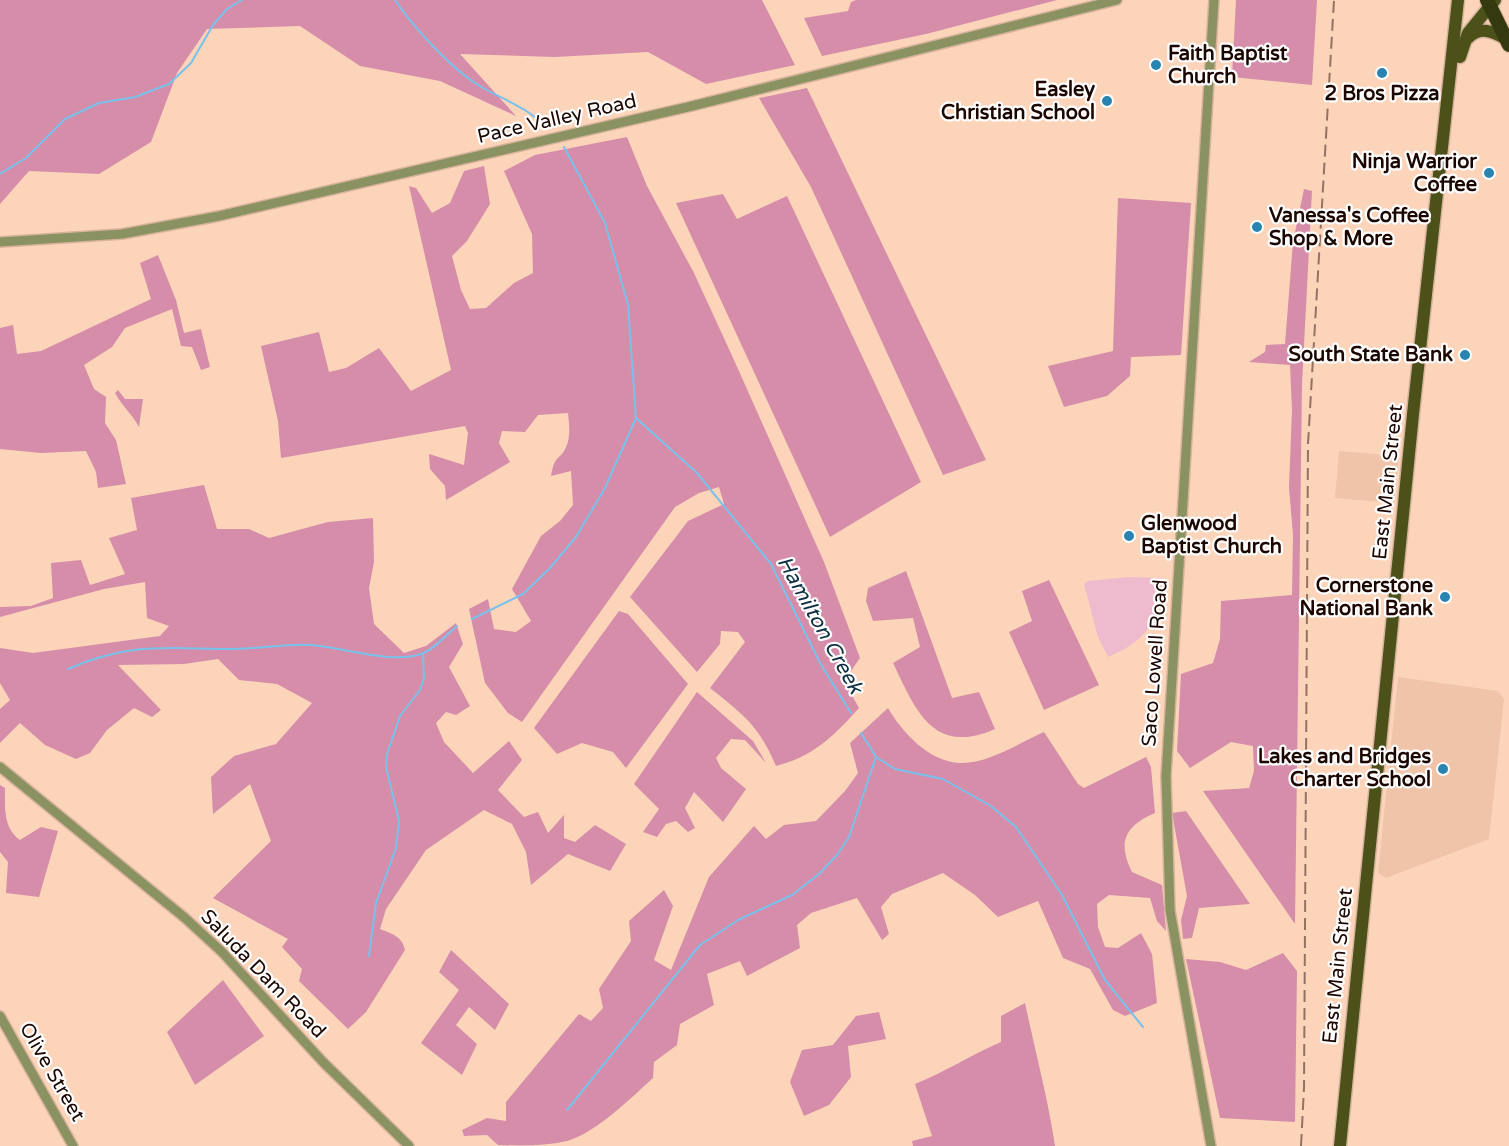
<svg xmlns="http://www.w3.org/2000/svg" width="1509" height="1146" font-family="'Varela Round',sans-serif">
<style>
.built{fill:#efc4a8}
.green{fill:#eebacd}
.forest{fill:#d58da9}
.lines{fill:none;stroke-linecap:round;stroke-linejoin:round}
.stream{stroke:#79c2eb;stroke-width:2}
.minor-casing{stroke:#d8b39c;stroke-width:12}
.major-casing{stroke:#d8b39c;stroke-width:15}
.highway-casing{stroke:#d8b39c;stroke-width:16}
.minor{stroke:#8b9261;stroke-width:9}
.major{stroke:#4b5118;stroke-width:12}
.highway{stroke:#353910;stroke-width:14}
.rail{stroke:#927363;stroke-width:2;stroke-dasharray:12 6;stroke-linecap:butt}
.poi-dot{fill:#2984b1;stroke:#fefefe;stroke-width:2}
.labels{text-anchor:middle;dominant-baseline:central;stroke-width:4.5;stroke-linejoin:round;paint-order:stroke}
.poi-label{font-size:20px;font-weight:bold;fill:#1b0600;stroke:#fefefe;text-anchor:end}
.street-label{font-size:20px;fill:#1b0600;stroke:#fefefe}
.water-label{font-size:21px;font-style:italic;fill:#0f3041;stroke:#fefefe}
</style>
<rect width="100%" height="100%" fill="#fcd4ba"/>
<!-- built -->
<g class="built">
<polygon points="1339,451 1399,456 1394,503 1335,498"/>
<polygon points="1398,677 1498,691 1504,699 1489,839 1386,878 1378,873"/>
</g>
<!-- green -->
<path class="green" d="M1129 577 1162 578C1160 620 1148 640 1108 657L1098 637 1084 584 1088 581Z"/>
<!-- forest -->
<g class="forest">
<polygon points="0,0 762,0 795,65 706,84 648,52 555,57 460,54 516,116 440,81 360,66 300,26 207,29 177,73 151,142 99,174 29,171 0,204"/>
<polygon points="856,0 1057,0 926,34 822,56 804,18 848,11 851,2"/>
<polygon points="1236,0 1317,0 1312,85 1232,77"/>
<polygon points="807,88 986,460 943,475 811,187 759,98"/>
<path d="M627 137 647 186 694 273 734 360 824 562 860 658 844 681 859 708C834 736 814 756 776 766 759 726 744 715 710 688L745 642 738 632 721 631 720 644 697 672 630 597 688 521 724 504 719 487 699 493 675 507 522 722 508 713 485 683 469 609 488 599 494 629 516 632 531 621 512 589 541 536 560 521 573 505 571 471 551 476C555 453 560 461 566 447 571 437 569 424 568 413L538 415 525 432 502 431 499 443 510 462 446 500 445 486 430 469 429 454 464 465 468 433 465 426 281 458 278 421 261 346 319 332 329 372 346 368 379 348 411 391 451 370 409 186 416 188 432 213 450 203 464 171 484 166 490 204 467 241 452 256 461 290 470 309 486 308 514 283 533 273 532 234 504 171 535 155Z"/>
<polygon points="1304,189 1312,191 1302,384 1295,924 1203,791 1249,788 1254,771 1253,746 1231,742 1190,768 1177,751 1181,674 1213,663 1220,639 1221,601 1292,595 1293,535 1289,487 1292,410 1290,365 1249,362 1265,352 1266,345 1285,344 1293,242"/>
<polygon points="723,194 737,219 787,196 921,482 830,537 676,203"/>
<polygon points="1118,198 1191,203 1181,355 1131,357 1130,376 1107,396 1064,407 1048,366 1113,351"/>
<polygon points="158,255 176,300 184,333 201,329 210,367 201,370 192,347 181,346 172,309 125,328 112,347 84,365 94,389 106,397 105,423 116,440 126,484 98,488 96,472 86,451 41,453 0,449 0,328 13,325 17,354 41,351 151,299 140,263"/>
<path d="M118 390 125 399H143L139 427C132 414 122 406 115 393Z"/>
<path d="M204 485 217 529H249L269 538 328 522 373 518 374 562 369 588 374 624 404 653 426 646 456 623 463 644 449 667 470 706 456 715 446 712 436 723 444 742 473 773 509 741 522 760 498 790 524 817 538 812 548 833 564 815V838L575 842 595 825 626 844 610 871 568 854 531 885 526 852 512 824 484 810 426 850 386 909 380 929C392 934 402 936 405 950L366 1012 348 1029 299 981 302 969 282 947 288 939 213 898 271 841 250 784 213 814 211 777 234 756 276 744 312 703 277 684 239 680 218 659 184 664 118 665 161 710 152 717 134 708 107 730 90 753 76 759 45 745 20 723 0 743V709L10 700 0 683V648L33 653 160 636 169 626 147 618 145 582 104 589 0 617V607L31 606 53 598 51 563 81 560 90 585 125 574 109 538 137 530 131 498Z"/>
<path d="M906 571 952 698 979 692 995 729C933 756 916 711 893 663L920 647 913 618 873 621 866 601 868 588Z"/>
<polygon points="1049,580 1099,685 1044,710 1009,632 1032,621 1022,591"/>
<polygon points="619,611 628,614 688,684 626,768 613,752 582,743 557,754 534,728"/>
<polygon points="697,692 753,741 766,763 745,740 731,739 716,758 721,768 746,789 723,822 694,792 685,808 695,828 688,832 676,821 666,824 657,837 643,832 659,809 634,784"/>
<path d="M888 708C902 732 929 762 960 763 988 764 1019 743 1044 732L1078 784 1084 788 1146 757 1151 767 1155 813C1125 826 1117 842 1132 872L1162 885 1166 931 1157 921 1150 898 1109 895 1097 904 1098 927 1105 947 1118 948 1141 933 1152 954 1157 1003 1125 1016 1113 1010 1090 969 1063 958 1038 901 998 917 975 895 943 873 892 894 881 907 889 934 882 940 857 898 811 913 797 925 800 948 747 976 740 961 707 974 714 1005 680 1024 677 1045 654 1062 653 1078C631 1098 596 1133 567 1141 545 1146 521 1146 498 1145L487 1135 464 1136 462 1130 487 1118 506 1121V1102L579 1014 591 1021 603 1008 599 989 631 941 629 921 664 890 673 906 654 960 671 970 709 877 754 826 766 839 784 825 816 821 845 791 858 773 850 743Z"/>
<path d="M0 785 5 788C5 807 3 828 20 840L41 827 58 831 39 897 6 893 8 862 0 852Z"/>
<polygon points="1186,811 1250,904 1199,908 1192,938 1183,939 1181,920 1187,896 1172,813"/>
<polygon points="451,950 509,1004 495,1030 469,1007 456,1025 477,1044 462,1075 421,1043 459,990 439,972"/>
<polygon points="1283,953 1297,971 1295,1122 1220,1118 1186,959 1220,962 1246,970"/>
<polygon points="223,980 264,1036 195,1085 167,1032"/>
<path d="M1025 1003C1035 1051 1048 1098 1055 1146H913L912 1141 932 1136 915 1084C945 1072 971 1055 1001 1042V1016Z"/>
<polygon points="879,1012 886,1039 848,1046 851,1077 829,1105 804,1116 790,1082 802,1050 833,1045 856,1016"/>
</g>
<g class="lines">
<!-- stream -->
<g class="stream">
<path d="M395 0C413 27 451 68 478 85 501 99 526 106 544 126"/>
<polyline points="0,174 26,158 65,119 99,103 135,97 169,84 191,63 213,25 227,9 242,0"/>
<polyline points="636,418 697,473 771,564 820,663 851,713"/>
<polyline points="472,619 523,594 550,568 576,537 605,488 636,418 628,305 605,223 564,147"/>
<path d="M68 669C132 641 168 649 234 649 260 649 287 643 312 645 344 648 391 664 421 654 434 650 447 634 457 626"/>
<polyline points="861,733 876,757 895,769 943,779 991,806 1016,827 1062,895 1105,980 1143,1027"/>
<polyline points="369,956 376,903 396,848 399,821 386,767 387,754 400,716 420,690 424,678 423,654"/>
<polyline points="567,1110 700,945 738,920 792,895 819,874 837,855 849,837 876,757"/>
</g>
<!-- minor casing -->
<g class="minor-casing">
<g id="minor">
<polyline points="0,242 122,234 219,216 692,106 1117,0"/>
<polyline points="0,767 185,918 222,952 323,1062 409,1146"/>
<polyline points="0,1016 73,1146"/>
<polyline points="1211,1146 1170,910 1166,776 1214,0"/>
</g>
</g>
<!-- major casing -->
<g class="major-casing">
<g id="major">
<path d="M1468 38C1480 26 1493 31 1506 39"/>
<polyline points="1460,57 1468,33 1495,0"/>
<polyline points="1340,1146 1413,414 1458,0"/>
</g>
</g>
<!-- highway casing -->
<g class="highway-casing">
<polyline id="highway" points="1487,0 1509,45"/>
</g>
<!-- minor -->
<use href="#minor" class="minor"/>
<!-- major -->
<use href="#major" class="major"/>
<!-- highway -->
<use href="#highway" class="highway"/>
<!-- rail -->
<polyline class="rail" points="1301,1146 1304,1088 1308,444 1334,0"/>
</g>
<!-- markers -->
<g class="poi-dot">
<circle cx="1156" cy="65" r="6"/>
<circle cx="1382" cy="73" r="6"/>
<circle cx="1107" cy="101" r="6"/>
<circle cx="1489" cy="173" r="6"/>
<circle cx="1257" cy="227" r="6"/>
<circle cx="1465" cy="355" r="6"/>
<circle cx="1129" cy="536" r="6"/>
<circle cx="1445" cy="597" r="6"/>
<circle cx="1443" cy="769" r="6"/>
</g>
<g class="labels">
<!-- poi labels -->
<g class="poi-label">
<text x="1168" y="54" text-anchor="start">Faith Baptist<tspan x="1168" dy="23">Church</tspan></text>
<text x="1095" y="90">Easley<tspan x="1095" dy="23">Christian School</tspan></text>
<text x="1382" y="94" text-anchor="middle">2 Bros Pizza</text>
<text x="1477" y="162">Ninja Warrior<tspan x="1477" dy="23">Coffee</tspan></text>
<text x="1269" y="216" text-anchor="start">Vanessa's Coffee<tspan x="1269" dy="23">Shop &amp; More</tspan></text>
<text x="1453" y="355">South State Bank</text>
<text x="1141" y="524" text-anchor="start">Glenwood<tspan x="1141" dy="23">Baptist Church</tspan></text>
<text x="1433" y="586">Cornerstone<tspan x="1433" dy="23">National Bank</tspan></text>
<text x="1431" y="757">Lakes and Bridges<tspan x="1431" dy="23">Charter School</tspan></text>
</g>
<!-- street labels -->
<g class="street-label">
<text transform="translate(557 119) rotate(-13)">Pace Valley Road</text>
<text transform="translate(1388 482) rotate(-84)">East Main Street</text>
<text transform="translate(1155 663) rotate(-86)">Saco Lowell Road</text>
<text transform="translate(1338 966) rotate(-84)">East Main Street</text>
<text transform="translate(263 974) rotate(46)">Saluda Dam Road</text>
<text transform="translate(52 1072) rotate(60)">Olive Street</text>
</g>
<!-- water labels -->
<g class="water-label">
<text transform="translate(820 625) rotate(61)">Hamilton Creek</text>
</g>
</g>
</svg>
